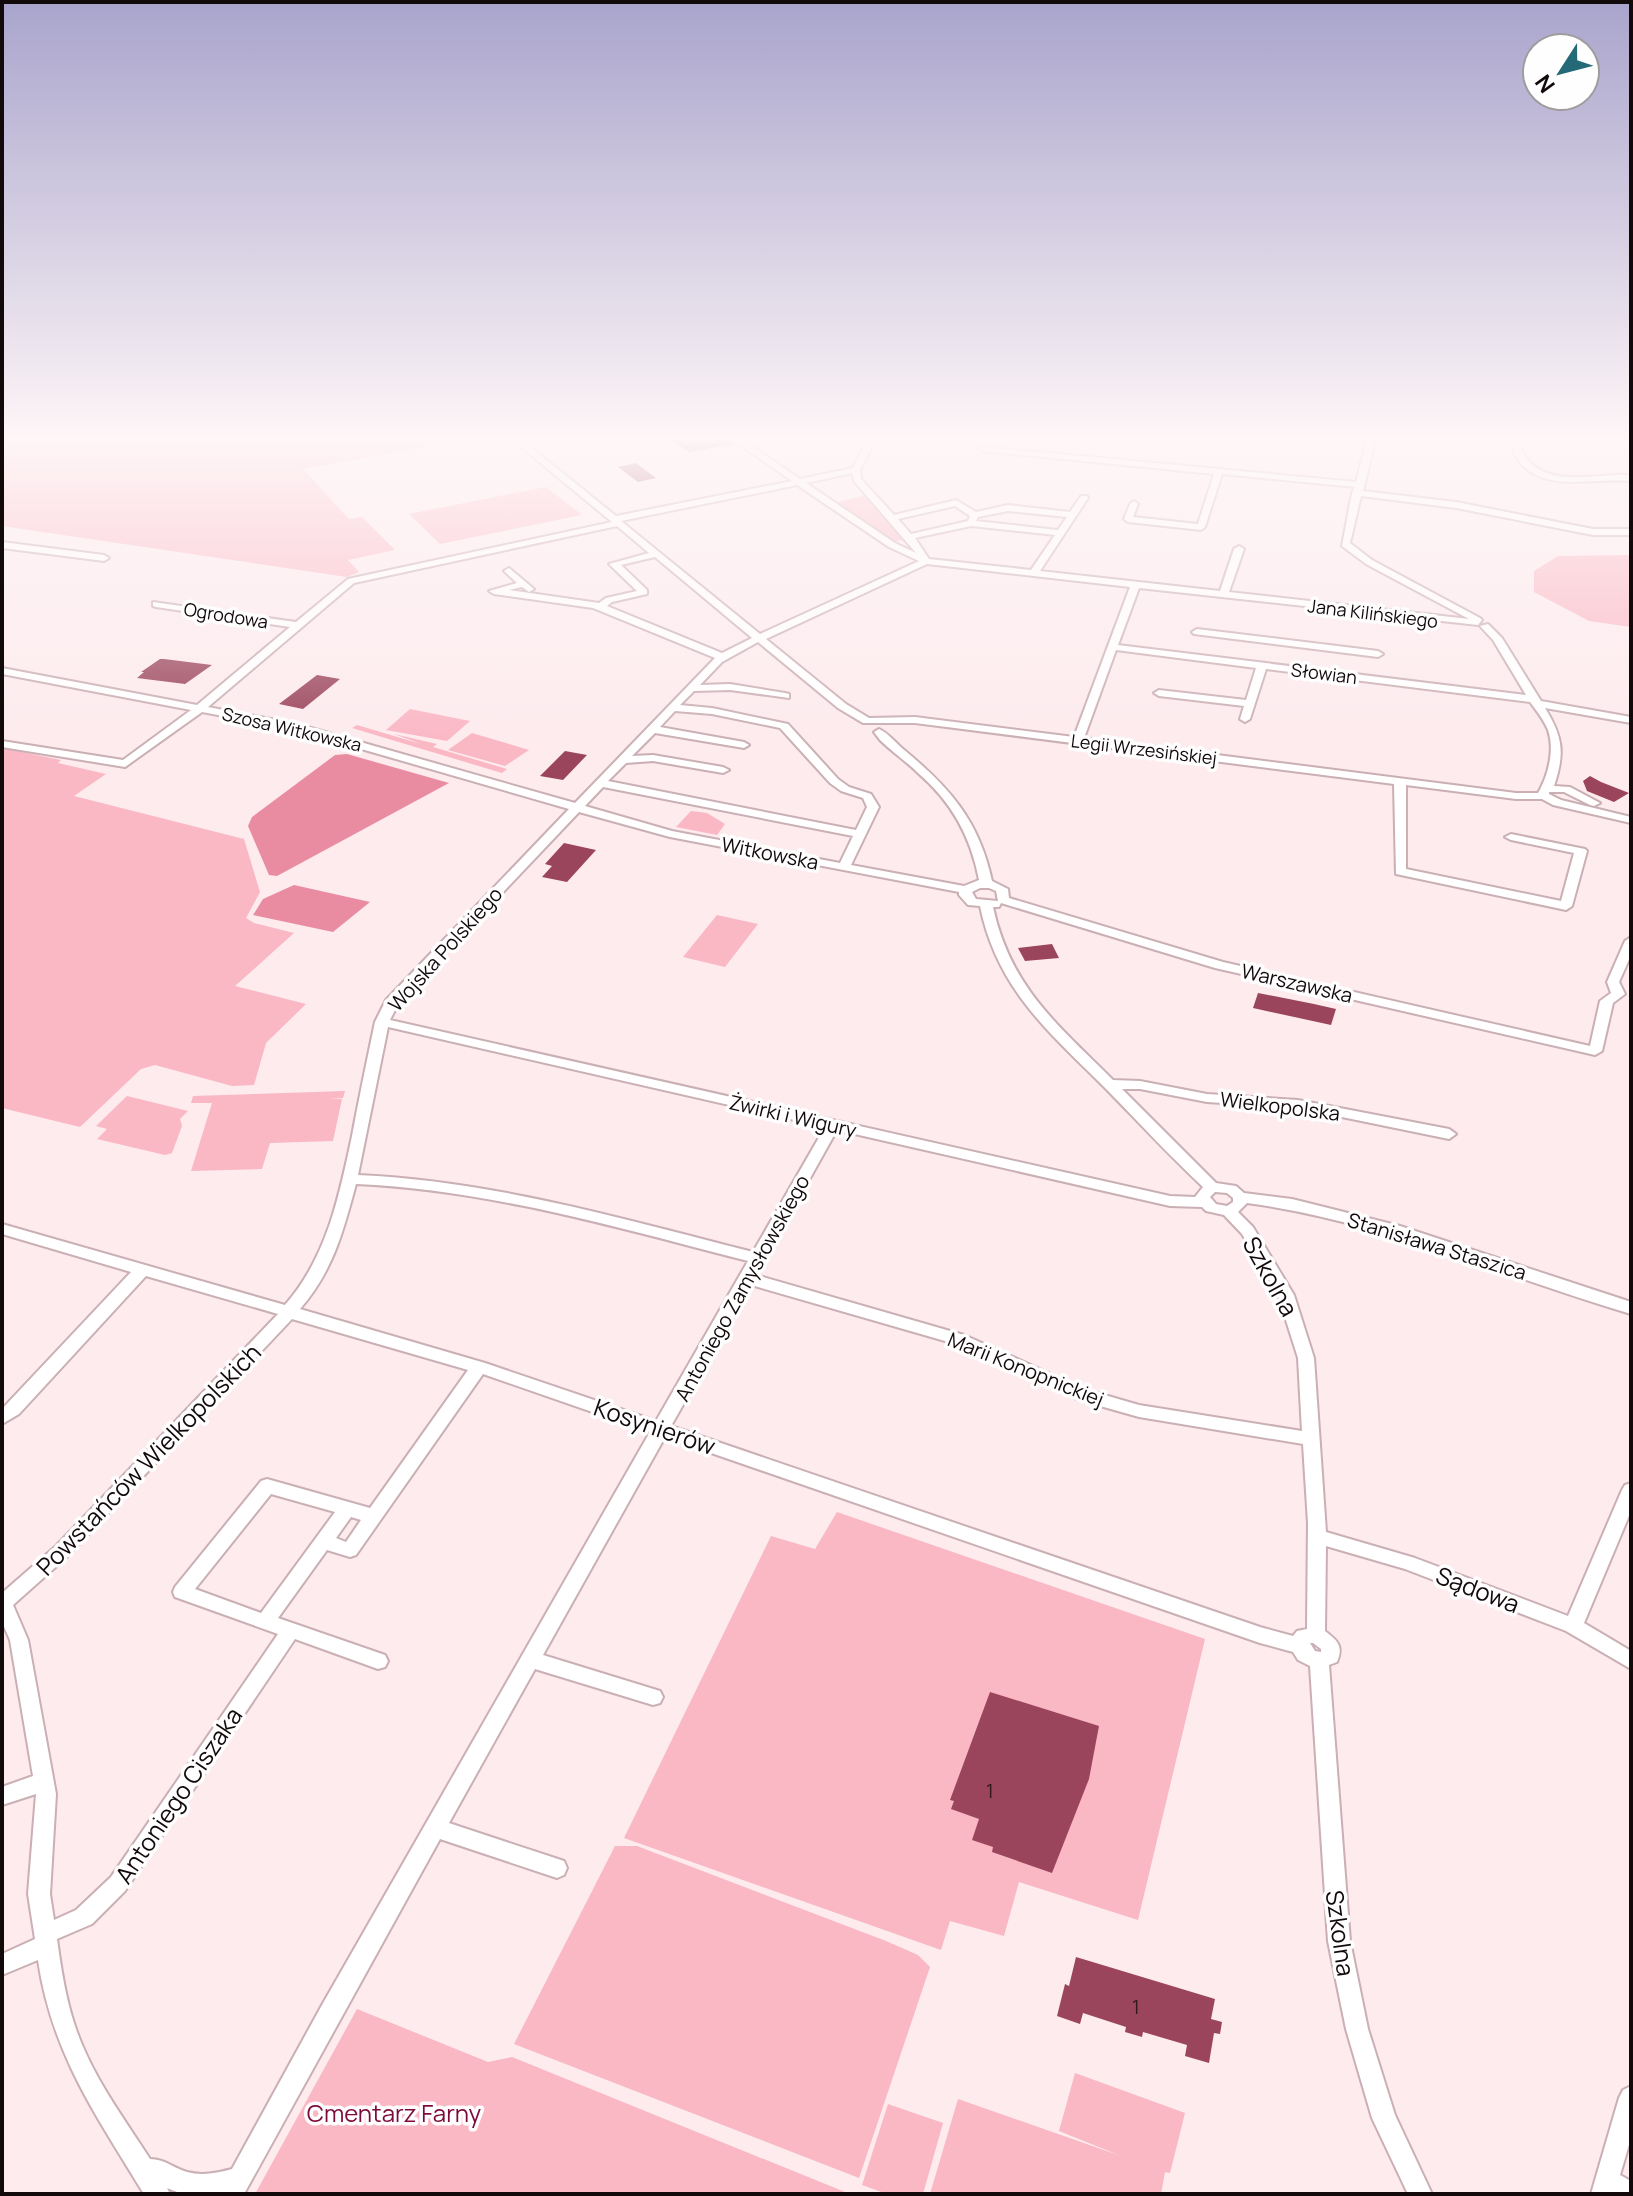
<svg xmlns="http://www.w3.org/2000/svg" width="1633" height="2196" font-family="Manrope,sans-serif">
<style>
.green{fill:#fab7c4}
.water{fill:#ea8ca1}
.building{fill:#9b455c}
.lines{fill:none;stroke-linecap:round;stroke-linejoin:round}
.minor-casing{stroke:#caafb4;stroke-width:4}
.minor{fill:#fff;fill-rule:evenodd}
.labels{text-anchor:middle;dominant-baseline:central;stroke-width:7;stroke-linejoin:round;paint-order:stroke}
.far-street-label{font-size:18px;fill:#12090b;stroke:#fefefe}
.street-label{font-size:20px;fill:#12090b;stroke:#fefefe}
.near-number-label{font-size:20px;fill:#34181f}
.near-street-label{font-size:24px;fill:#12090b;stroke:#fefefe}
.near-park-label{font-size:24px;fill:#7d0a38;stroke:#fefefe}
</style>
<rect width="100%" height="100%" fill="#fdebee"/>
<!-- green -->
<g class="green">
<polygon points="21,437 422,437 432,446 303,469 349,519 362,517 395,550 348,560 359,572 347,577 2,526 2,447"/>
<polygon points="546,487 582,515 440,544 409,514"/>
<polygon points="867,495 907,539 893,542 833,503"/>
<polygon points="1631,555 1631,627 1589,621 1534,592 1534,571 1558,556"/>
<polygon points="410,709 470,721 447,741 386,730"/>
<polygon points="357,725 421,744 394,734 437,744 433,747 507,769 502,773 352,728"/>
<polygon points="472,733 529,750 505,766 448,750"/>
<polygon points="2,748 61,760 58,763 106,774 74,796 244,839 260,892 246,918 254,923 294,933 235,986 306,1004 266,1043 254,1085 232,1086 155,1065 141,1069 80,1127 2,1108"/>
<polygon points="691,811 707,813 725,824 717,835 676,827"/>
<polygon points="717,915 758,924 725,967 683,957"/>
<polygon points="345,1091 343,1098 329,1099 342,1099 333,1141 270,1143 262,1169 191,1171 212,1103 191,1103 193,1096"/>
<polygon points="127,1096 188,1111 180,1119 182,1126 172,1153 165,1155 97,1139 107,1129 96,1126"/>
<polygon points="837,1512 1205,1639 1138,1920 1019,1882 1004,1936 950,1921 941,1950 624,1838 771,1536 815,1549"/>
<polygon points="615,1846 637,1846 886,1941 918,1955 930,1967 859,2178 514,2044"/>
<polygon points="357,2009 488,2062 512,2057 850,2194 255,2194"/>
<polygon points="1075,2073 1185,2113 1170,2173 1165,2172 1161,2194 930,2194 958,2099 1121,2156 1059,2131"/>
<polygon points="888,2104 943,2123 923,2194 887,2194 862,2185"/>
</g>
<!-- water -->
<g class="water">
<polygon points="347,754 449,783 277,876 269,875 248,826 252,817 335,755"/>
<polygon points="294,885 370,902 333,932 253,915 263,899"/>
</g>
<!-- building -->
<g class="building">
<polygon points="667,437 726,437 733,444 689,452"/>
<polygon points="636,463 656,478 638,482 618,467"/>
<polygon points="160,659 164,659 212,665 185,684 137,678 144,672 141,672"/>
<polygon points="317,675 340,679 303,709 279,704"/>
<polygon points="565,751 587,755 563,780 540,776"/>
<polygon points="1590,776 1601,782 1629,793 1614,802 1587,791 1583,781"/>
<polygon points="564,843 596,850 567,882 542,877 552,866 545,864"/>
<polygon points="1052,944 1059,958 1025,961 1018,948"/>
<polygon points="1258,993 1314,1004 1336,1009 1331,1025 1253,1008"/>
<polygon points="990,1692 1099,1726 1089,1779 1052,1873 992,1852 993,1847 972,1840 979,1819 951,1809 954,1801 950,1800"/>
<polygon points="1076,1957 1215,1999 1211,2019 1222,2022 1220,2034 1214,2033 1209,2063 1185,2056 1187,2045 1143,2032 1142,2037 1125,2032 1126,2027 1083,2013 1080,2024 1057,2016 1065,1984 1069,1986"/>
</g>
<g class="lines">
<!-- minor casing -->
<g class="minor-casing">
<g id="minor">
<polygon points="13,437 23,437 2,448 2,443"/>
<path d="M509 437H518L616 516 792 481 729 437H738L800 479 853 468 869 437H877L860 470 861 479 894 515 956 500 976 512 1008 505 1070 512 1081 496H1087L1088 498 1040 571 1220 591 1234 549 1239 546 1244 549 1229 592 1469 619 1366 564 1342 546 1352 493 1355 487 1222 474 1205 527 1201 530 1128 522 1124 519 1130 504 1134 501 1138 504 1133 517 1198 524 1214 474 983 451 979 449 983 447 1356 482 1368 437H1376L1363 491 1456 502 1593 529H1631V535H1593L1456 508 1361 496 1350 543 1372 560 1480 618 1482 620 1478 625 1139 588 1118 645 1526 695 1493 640 1480 626 1488 624 1502 638 1541 701 1631 717V723L1545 708C1563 737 1565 753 1554 786L1570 787 1600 803 1594 806 1590 805 1564 792H1549V794L1561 800 1631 817V823L1553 805 1542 799H1516L1406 785V869L1561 901 1574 853 1511 840 1505 837 1511 834 1585 849 1587 851 1572 906 1566 910 1396 874 1394 784 915 723H863L838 708 758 642 722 662 700 685 730 684 785 693 789 694V698L730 690 694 691 680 705 712 708 788 724 838 779 849 787 871 794 879 807 851 865 964 886 979 880C971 837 952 802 918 773 906 761 892 752 880 740L874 732 879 729C888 733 895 742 903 749 949 787 979 820 992 881L1008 889 1009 898 1223 962 1590 1046 1600 1001 1611 993 1607 982 1625 941 1631 937V955L1619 982 1625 994 1613 1003 1602 1051 1595 1055 1215 968 1001 903 999 907H993C1010 987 1058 1025 1113 1080L1140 1081 1207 1094 1298 1100 1449 1129 1456 1134 1449 1139 1298 1108 1207 1102 1140 1089H1122L1216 1183 1236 1186 1244 1193 1292 1199 1400 1226 1631 1302V1314C1503 1276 1380 1221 1247 1203L1238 1212 1253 1227 1294 1295 1314 1358 1326 1532 1415 1558 1568 1616 1622 1490 1625 1485 1631 1483V1511L1584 1623 1631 1651V1669L1566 1631 1405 1569 1326 1546 1325 1631C1337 1640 1344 1646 1337 1662L1329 1665 1350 1941 1368 2029 1395 2115 1432 2194H1408L1372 2118 1346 2029 1328 1941 1310 1666 1298 1660 1293 1652 1260 1643 665 1437 543 1655 660 1691 663 1697 660 1703 653 1705 535 1669 449 1823 564 1861 567 1868 564 1875 557 1878 440 1839 244 2194H182L167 2188 170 2194H144C96 2115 52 2054 38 1960L2 1975V1954L35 1939 28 1894 36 1794 2 1805V1787L33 1776 10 1640 2 1622V1593L56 1546 278 1314 146 1276 19 1414 2 1424V1409L131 1272 2 1234V1224L285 1305C327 1257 339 1197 352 1136 359 1098 367 1060 375 1022L386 1000 569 809 292 729 202 712 125 767 2 747V741L123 760 191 710 2 674V668L197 705 290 627 156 607 153 606V602L296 622 348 579 612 522ZM852 473 854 481 916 553 895 543 806 483ZM797 485 889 547 919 561 760 634 621 521ZM955 506 970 516 968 521 911 534 898 519ZM1008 511 1067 517 1058 530 976 521 978 517ZM617 526 649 553 609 564 637 591 606 598 599 603 509 590 522 587 529 592 534 589 509 568 504 571 517 583 489 591 494 594 593 608 715 658 575 803 297 724 208 707 354 583ZM971 526 1055 535 1031 570 929 559 915 538ZM655 557 752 638 722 653 607 606 612 602 647 594V590L621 565ZM927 564 1130 587 1074 737 915 717 869 718 846 704 766 639ZM1116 650 1256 668 1246 700 1159 690 1154 693 1159 696 1244 706 1240 719 1245 722 1250 719 1266 669 1530 702C1536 710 1544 720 1548 730 1555 750 1548 776 1538 793H1516L1084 738ZM675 711 712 714 780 728 830 783 841 791 863 798 867 807 856 830 608 781 626 763 653 761 723 773 729 770 723 767 653 755 632 756 655 733 744 748 749 745 744 742 660 727ZM603 787 853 836 840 863 672 831 585 806ZM579 812 670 837 959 892V895L968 905 980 906C998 993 1053 1035 1112 1095 1142 1126 1171 1157 1203 1187L1195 1197 1170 1196 390 1020 399 1002ZM980 888H989L996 891 998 901 976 899 972 892ZM388 1027 825 1127 753 1252C623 1219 494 1181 358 1175ZM837 1130 1170 1206 1202 1207 1206 1211 1224 1215 1242 1234 1278 1295 1298 1358 1302 1431 1139 1405 1084 1389 964 1335 756 1275ZM356 1184C491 1190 618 1228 748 1261L656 1421 485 1363 300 1309C333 1271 343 1232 356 1184ZM1215 1192 1227 1193 1233 1198V1202L1227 1206 1216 1204 1210 1197ZM751 1285 952 1343 1079 1400 1139 1417 1303 1444 1308 1523 1307 1629 1297 1631 1293 1636 1260 1627 671 1426ZM292 1319 468 1370 370 1508 267 1479 261 1481 175 1587 173 1592 175 1597 278 1634 111 1877 76 1910 54 1920 50 1894 56 1794 28 1640 13 1605 68 1556ZM483 1374 650 1432 322 2005 232 2169C217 2173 202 2176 187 2172 173 2168 165 2159 150 2159 127 2123 100 2087 83 2047 68 2013 62 1976 57 1939L92 1924 125 1891 295 1639 378 1669 385 1667 388 1661 385 1655 278 1618 327 1550 350 1557 356 1555ZM271 1494 335 1512 261 1613 195 1589ZM351 1517 361 1520 346 1542 336 1538ZM1310 1643H1313L1321 1649V1652L1315 1651Z"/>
<path d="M1509 437H1517C1520 445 1522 454 1528 460 1551 488 1599 473 1631 475V481C1596 477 1544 494 1519 461 1514 454 1512 445 1509 437Z"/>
<polygon points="2,542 104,555 109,558 104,561 2,548"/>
<polygon points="1197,629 1378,651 1383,654 1378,657 1194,634 1192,632"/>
<polygon points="1631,2086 1631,2138 1620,2175 1631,2181 1631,2194 1591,2194 1619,2098 1623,2090"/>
</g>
</g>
<!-- minor -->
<use href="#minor" class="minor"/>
</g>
<!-- sky -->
<linearGradient id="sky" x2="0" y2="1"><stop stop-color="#a9a4cc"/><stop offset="0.59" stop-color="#fef6f7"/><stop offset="1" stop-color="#fef6f7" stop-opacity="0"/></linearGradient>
<rect width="1633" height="744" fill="url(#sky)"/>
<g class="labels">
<!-- far-street labels -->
<g class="far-street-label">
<text transform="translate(1373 613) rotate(7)">Jana Kilińskiego</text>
<text transform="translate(226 615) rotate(9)">Ogrodowa</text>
<text transform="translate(1324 673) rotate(7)">Słowian</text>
<text transform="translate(292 729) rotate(13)">Szosa Witkowska</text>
<text transform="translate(1144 749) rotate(7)">Legii Wrzesińskiej</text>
</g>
<!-- street labels -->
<g class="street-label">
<text transform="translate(770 853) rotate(11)">Witkowska</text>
<text transform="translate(445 949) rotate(-48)">Wojska Polskiego</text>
<text transform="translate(1297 983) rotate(13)">Warszawska</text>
<text transform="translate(1280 1106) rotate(7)">Wielkopolska</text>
<text transform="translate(793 1116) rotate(13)">Żwirki i Wigury</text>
<text transform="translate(1437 1246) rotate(17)">Stanisława Staszica</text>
<text transform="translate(742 1288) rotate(-61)">Antoniego Zamysłowskiego</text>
<text transform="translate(1026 1369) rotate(22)">Marii Konopnickiej</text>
</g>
<!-- near-number labels -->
<g class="near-number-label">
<text x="990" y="1790">1</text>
<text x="1136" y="2006">1</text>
</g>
<!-- near-street labels -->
<g class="near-street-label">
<text transform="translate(1271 1276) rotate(61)">Szkolna</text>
<text transform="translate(655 1426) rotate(19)">Kosynierów</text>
<text transform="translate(148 1459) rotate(-46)">Powstańców Wielkopolskich</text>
<text transform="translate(1478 1589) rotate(21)">Sądowa</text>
<text transform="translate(178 1795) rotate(-56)">Antoniego Ciszaka</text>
<text transform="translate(1341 1933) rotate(82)">Szkolna</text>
</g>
<!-- near-park labels -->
<g class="near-park-label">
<text x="394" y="2112">Cmentarz Farny</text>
</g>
</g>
<!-- border -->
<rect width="1633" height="2196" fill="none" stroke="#12090b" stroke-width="8"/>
<!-- north arrow -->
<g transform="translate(1561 72) rotate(234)"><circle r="38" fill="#fefefe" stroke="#a09c9d" stroke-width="2"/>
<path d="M0-6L14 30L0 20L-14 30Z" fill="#236978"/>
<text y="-12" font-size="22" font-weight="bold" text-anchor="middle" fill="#12090b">N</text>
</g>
</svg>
